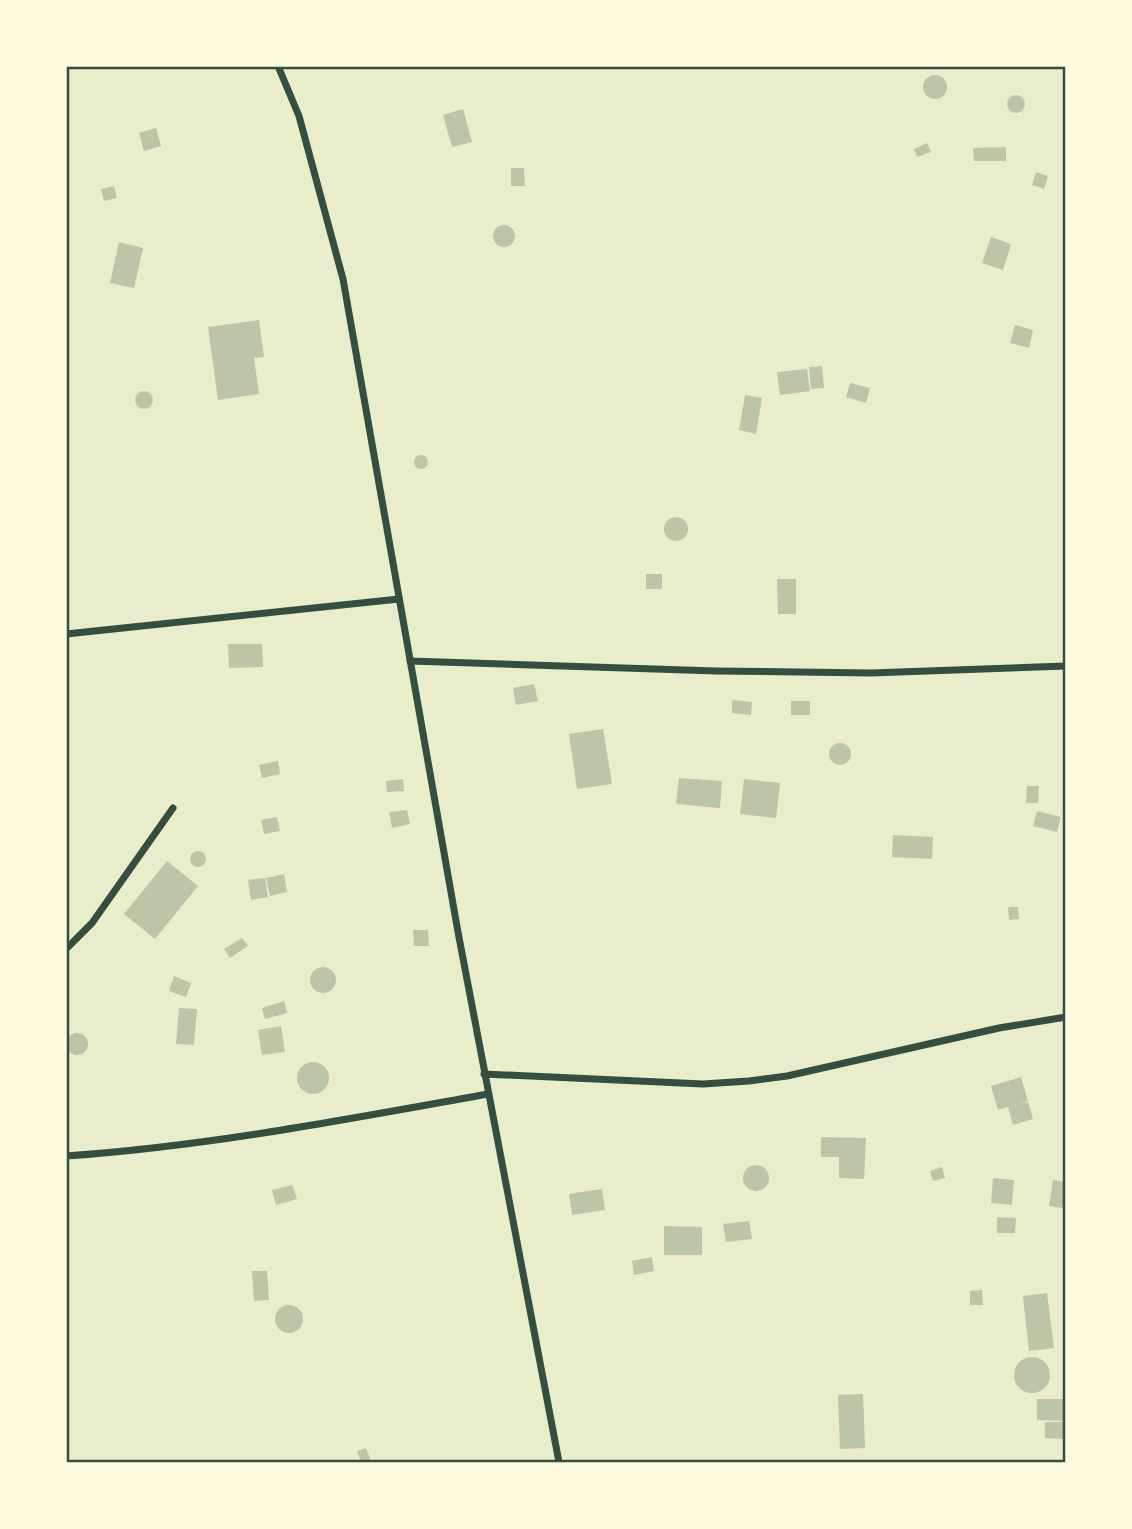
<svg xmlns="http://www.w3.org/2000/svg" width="1132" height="1529" font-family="'Exo 2',sans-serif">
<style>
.building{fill:#bcc5a7}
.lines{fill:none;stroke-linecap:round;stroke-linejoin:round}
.minor{stroke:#344e41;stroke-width:7}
.neatline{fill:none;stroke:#344e41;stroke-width:2.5}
</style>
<rect width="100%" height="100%" fill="#e9edc9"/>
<!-- building -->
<g class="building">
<circle cx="935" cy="87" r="12"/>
<circle cx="1016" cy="104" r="9"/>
<polygon points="463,109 472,142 452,147 443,115"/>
<polygon points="156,128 161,146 144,151 139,133"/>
<polygon points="927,143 931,152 917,157 914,149"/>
<polygon points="1006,147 1006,161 974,161 973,148"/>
<polygon points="511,168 524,168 525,186 511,186"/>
<polygon points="1036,172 1048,176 1044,189 1032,185"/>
<polygon points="114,186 117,198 104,201 101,189"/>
<circle cx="504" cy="236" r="11"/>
<polygon points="991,237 1011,244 1003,270 982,263"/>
<polygon points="119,242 143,248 134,288 110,283"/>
<polygon points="259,320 264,357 254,358 259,394 218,400 208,327"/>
<polygon points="1015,325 1033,330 1029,348 1010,343"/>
<polygon points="822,366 824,388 811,389 809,367"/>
<polygon points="807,369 810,391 780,395 777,372"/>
<polygon points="850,383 870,388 866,403 846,397"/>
<circle cx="144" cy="400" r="9"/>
<polygon points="745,395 762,398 756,434 739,430"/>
<circle cx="421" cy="462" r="7"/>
<circle cx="676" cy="529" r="12"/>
<rect x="646" y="574" width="16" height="15"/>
<polygon points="777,579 796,579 796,614 778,614"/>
<polygon points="228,644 262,644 263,667 229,668"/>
<polygon points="534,684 538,701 516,705 513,688"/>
<polygon points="732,700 752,702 751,715 732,713"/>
<rect x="791" y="701" width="19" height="14"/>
<polygon points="603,729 612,784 577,789 569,734"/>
<circle cx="840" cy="754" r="11"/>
<polygon points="278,761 280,774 262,778 259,765"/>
<polygon points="679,778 722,781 720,808 676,804"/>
<polygon points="403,779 404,791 387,792 386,781"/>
<polygon points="744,779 780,783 776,818 740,814"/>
<polygon points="1027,786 1039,786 1038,803 1026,803"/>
<polygon points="407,810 410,824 392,828 389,812"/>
<polygon points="1037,811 1061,817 1057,832 1033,826"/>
<polygon points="277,817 280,831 264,834 261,820"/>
<polygon points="893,835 933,837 932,859 892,857"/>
<circle cx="198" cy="859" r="8"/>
<polygon points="167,861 198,886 155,939 124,914"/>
<polygon points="284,874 287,892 270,896 266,878"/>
<polygon points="265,878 268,897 251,900 248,880"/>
<polygon points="1008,907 1018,907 1019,919 1009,920"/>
<polygon points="413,930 428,930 429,946 414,946"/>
<polygon points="242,938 248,946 230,958 224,949"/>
<circle cx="323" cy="980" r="13"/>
<polygon points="174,976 191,983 186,997 169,991"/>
<polygon points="284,1001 287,1013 265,1019 262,1008"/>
<polygon points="179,1008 197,1009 194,1045 176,1044"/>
<polygon points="281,1026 285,1052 262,1055 258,1030"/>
<circle cx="77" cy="1044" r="11"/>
<circle cx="313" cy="1078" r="16"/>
<polygon points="1021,1077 1028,1101 1018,1104 1028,1102 1033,1119 1013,1125 1008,1107 998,1110 991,1086"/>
<polygon points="821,1137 866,1138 864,1179 839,1178 839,1157 821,1157"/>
<circle cx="756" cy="1178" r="13"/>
<polygon points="942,1167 945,1178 933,1181 930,1171"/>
<polygon points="993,1178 1014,1180 1012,1205 991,1203"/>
<polygon points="1053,1180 1066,1182 1063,1208 1049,1206"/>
<polygon points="292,1185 297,1199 276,1205 272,1190"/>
<polygon points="602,1189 605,1210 572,1215 569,1194"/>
<polygon points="997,1217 1016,1218 1015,1233 997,1233"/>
<polygon points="749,1221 752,1239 726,1242 723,1224"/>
<polygon points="664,1226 702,1227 702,1255 664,1255"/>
<polygon points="652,1257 654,1271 634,1275 632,1261"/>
<polygon points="252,1271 267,1271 269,1300 254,1301"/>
<polygon points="982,1290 983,1305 970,1305 970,1291"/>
<polygon points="1047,1293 1054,1348 1029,1351 1023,1296"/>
<circle cx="289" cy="1319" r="14"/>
<circle cx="1032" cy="1375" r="18"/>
<polygon points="863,1394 865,1448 840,1449 838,1395"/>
<polygon points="1037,1399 1064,1399 1063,1421 1037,1420"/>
<polygon points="1045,1422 1065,1422 1064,1439 1045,1438"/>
<polygon points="366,1448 371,1461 361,1462 357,1451"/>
</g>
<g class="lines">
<!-- minor -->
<g class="minor">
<polyline points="278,66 299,116 343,279 458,932 559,1462"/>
<polyline points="66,634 399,599"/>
<polyline points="410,661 716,671 871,673 1066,666"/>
<polyline points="66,949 92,923 173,808"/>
<polyline points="484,1074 703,1084 749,1081 787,1076 999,1028 1066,1017"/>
<path d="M66 1156C209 1146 348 1119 488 1094"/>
</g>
</g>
<!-- border -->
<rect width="1132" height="1529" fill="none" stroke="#fefae0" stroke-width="136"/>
<rect x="68" y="68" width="996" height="1393" class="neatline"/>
</svg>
